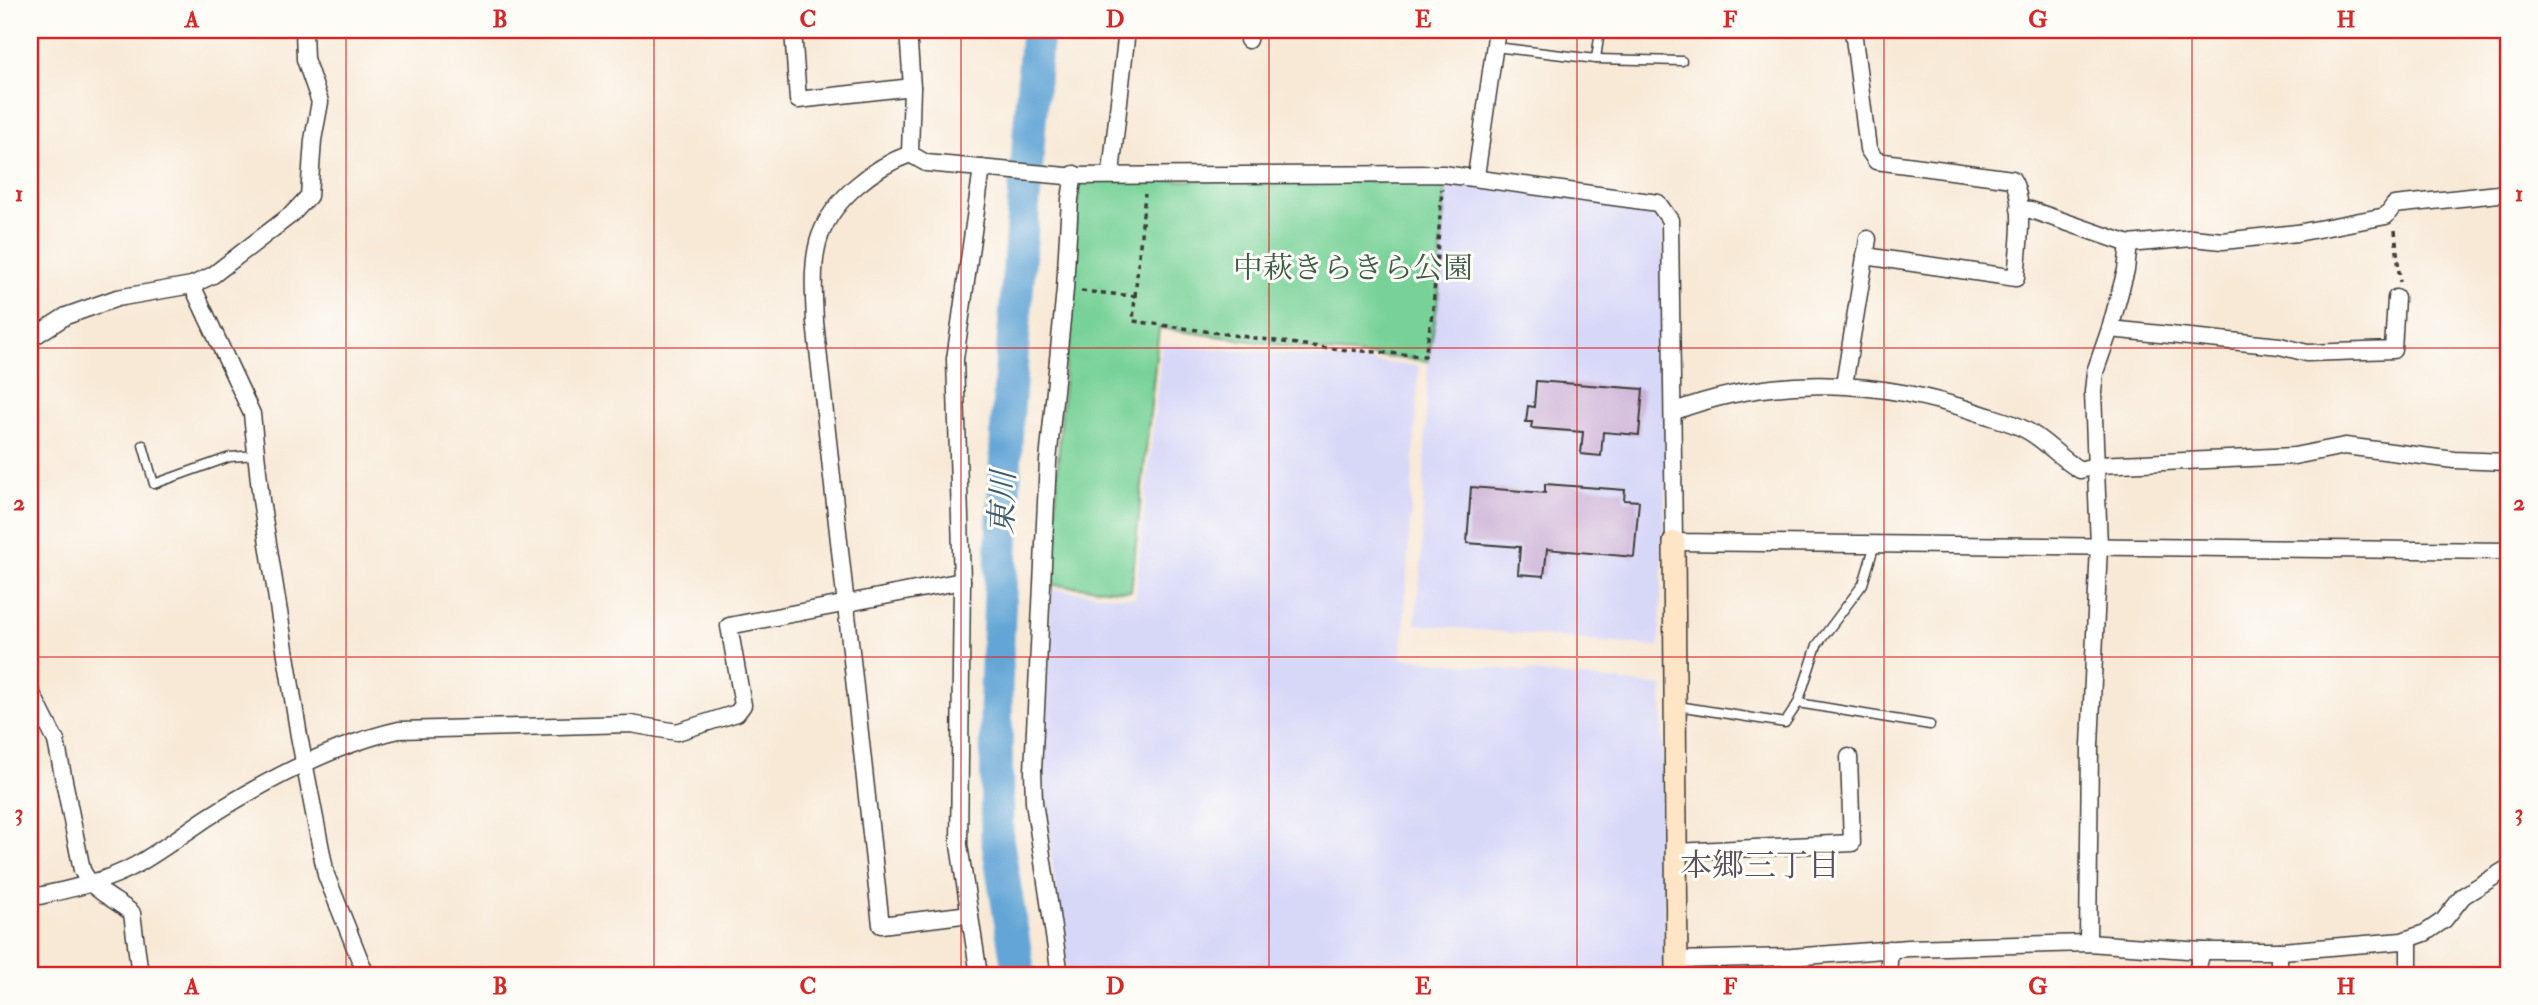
<svg xmlns="http://www.w3.org/2000/svg" width="2538" height="1005" font-family="'IM FELL Double Pica','Noto Serif JP',serif">
<style>
.built{fill:#d7d7f8}
.green{fill:#78d298;stroke:#4a775a;stroke-width:2}
.lines{fill:none;stroke-linecap:round;stroke-linejoin:round}
.river{stroke:#62a5d6;stroke-width:33}
.building{fill:#ccb1d7}
.lane-casing{stroke:#3d3b38;stroke-width:11}
.street-casing{stroke:#3d3b38;stroke-width:19}
.secondary-casing{stroke:#3d3b38;stroke-width:24}
.path{stroke:#3d3b38;stroke-width:3.5;stroke-dasharray:5 5;stroke-linecap:butt}
.lane{stroke:#fff;stroke-width:8}
.street{stroke:#fff;stroke-width:16}
.secondary{stroke:#fde5c5;stroke-width:21}
.grid{fill:none;stroke:#d62828;stroke-width:2;stroke-opacity:0.55}
.labels{text-anchor:middle;dominant-baseline:central;stroke-width:6;stroke-linejoin:round;paint-order:stroke}
.park-label{font-size:30px;fill:#3c5c47;stroke:#fdfcf7}
.water-label{font-size:32px;font-style:italic;fill:#3c5a70;stroke:#fdfcf7}
.neighbourhood-label{font-size:32px;fill:#5a505d;stroke:#fdfcf7}
.neatline{fill:none;stroke:#d62828;stroke-width:2.5}
.grid-label{font-size:23px;text-anchor:middle;font-weight:bold;fill:#d62828}
</style>
<rect width="100%" height="100%" fill="#fdfcf7"/>
<filter id="ink" filterUnits="userSpaceOnUse"><feTurbulence type="fractalNoise" baseFrequency=".0143" numOctaves="2"/><feDisplacementMap in="SourceGraphic" scale="14" xChannelSelector="R" yChannelSelector="G"/><feConvolveMatrix kernelMatrix="1 2 1 2 8 2 1 2 1" color-interpolation-filters="sRGB"/></filter>
<filter id="wash" filterUnits="userSpaceOnUse"><feTurbulence type="fractalNoise" baseFrequency=".00686" numOctaves="4" result="noise"/><feDisplacementMap in="SourceGraphic" scale="28" xChannelSelector="R" yChannelSelector="G"/><feGaussianBlur stdDeviation="1.57" result="paint"/><feColorMatrix in="noise" values="0 0 0 0 0 0 0 0 0 0 0 0 0 0 0 0 0 1.4 0 .05"/><feComposite in="paint" operator="in"/></filter>
<g filter="url(#wash)">
<rect width="100%" height="100%" fill="#f8e9d7"/>
<!-- built -->
<g class="built">
<polygon points="1446,181 1648,209 1663,228 1666,474 1659,647 1415,624 1421,570 1428,361 1438,301"/>
<polygon points="1162,344 1419,366 1402,658 1662,686 1665,975 1068,975 1041,784 1051,589 1135,598"/>
</g>
<!-- green -->
<polygon class="green" points="1084,180 1446,181 1438,301 1428,361 1328,352 1159,328 1131,591 1053,585 1058,459 1079,185"/>
<g class="lines">
<!-- river -->
<polyline class="river" points="1019,975 997,838 996,689 1007,423 1037,30"/>
</g>
<g id="blocks">
<!-- building -->
<g class="building">
<polygon points="1536,381 1643,389 1639,435 1603,432 1601,456 1581,454 1583,432 1531,428 1532,422 1526,422 1528,406 1534,407"/>
<polygon points="1545,484 1625,490 1624,500 1639,501 1634,557 1547,549 1544,576 1518,574 1520,547 1467,543 1471,487 1545,493"/>
</g>
</g>
</g>
<g filter="url(#ink)">
<use href="#blocks" fill-opacity="0" stroke="#3d3b38" stroke-width="2"/>
<g class="lines">
<!-- lane casing -->
<g class="lane-casing">
<g id="lane">
<polyline points="1495,47 1596,59 1600,30"/>
<polyline points="1596,59 1682,61"/>
<polyline points="143,445 154,484 230,457 256,455"/>
<polyline points="1798,703 1817,645 1863,584 1875,544"/>
<polyline points="1678,706 1785,723 1798,703 1930,725"/>
</g>
</g>
<!-- street casing -->
<g class="street-casing">
<g id="street">
<polyline points="793,30 798,100 912,87"/>
<polyline points="908,30 912,87 910,154 926,163 1066,176 1443,174 1658,203 1670,220 1674,542 2508,551"/>
<path d="M1853 30 1868 149 1876 161 2012 179C2026 200 2018 252 2016 278L1865 256"/>
<polyline points="30,31 31,30"/>
<polyline points="1248,40 1250,30"/>
<path d="M910 154C874 167 834 198 820 236 811 262 814 295 815 322L881 925 970 914"/>
<polyline points="1111,173 1127,30"/>
<polyline points="1476,176 1497,30"/>
<polyline points="2019,209 2031,210 2129,244 2192,238 2223,241 2297,233 2386,216 2394,205 2508,193"/>
<polyline points="2129,244 2126,270 2110,329 2280,346 2307,353 2393,350 2396,298"/>
<polyline points="192,285 252,414 261,500 299,736 326,875 366,975"/>
<polyline points="30,339 66,316 117,298 192,285 213,275 292,214 309,196 313,140 320,102 305,59 304,30"/>
<polyline points="1844,385 1868,239"/>
<path d="M1675 411C1774 374 1880 379 1979 413 1994 418 2011 422 2024 429 2045 439 2060 459 2080 470L2098 465 2294 456 2345 446 2454 460 2508 462"/>
<path d="M30 690 56 741 82 870C91 890 115 899 132 913L140 975"/>
<polyline points="1677,852 1852,843 1849,757"/>
<path d="M30 898C65 890 104 883 136 865 161 851 183 834 207 818 265 781 332 745 399 730L631 724 677 732 737 713 743 705 729 626 962 581"/>
<polyline points="2409,939 2409,975"/>
<polyline points="2088,943 2090,746 2099,546 2093,392 2095,372 2110,329"/>
<polyline points="2279,951 2279,975"/>
<polyline points="1678,960 1792,957 1909,948 2088,943 2202,951 2282,951 2402,941 2425,933 2444,920 2463,896 2508,868"/>
<polyline points="979,975 959,845 962,581 955,359 982,168"/>
<polyline points="1060,975 1034,802 1033,771 1048,461 1065,289 1070,199 1074,174"/>
<polyline points="1888,975 1890,949"/>
<polyline points="2196,975 2202,951"/>
</g>
</g>
<!-- secondary casing -->
<g class="secondary-casing">
<polyline id="secondary" points="1674,542 1677,975"/>
</g>
<!-- path -->
<g class="path">
<polyline points="2395,230 2400,282"/>
<polyline points="1081,291 1135,296 1133,321 1326,348 1425,356 1433,308 1442,189"/>
<polyline points="1135,296 1145,194"/>
</g>
<!-- lane -->
<use href="#lane" class="lane"/>
<!-- street -->
<use href="#street" class="street"/>
<!-- secondary -->
<use href="#secondary" class="secondary"/>
</g>
</g>
<!-- grid -->
<path class="grid" d="M346 30V975M654 30V975M961 30V975M1269 30V975M1577 30V975M1884 30V975M2192 30V975M30 348H2508M30 657H2508"/>
<g class="labels">
<!-- park labels -->
<g class="park-label">
<text x="1353" y="268">中萩きらきら公園</text>
</g>
<!-- water labels -->
<g class="water-label">
<text transform="translate(1003 503) rotate(-88)">東川</text>
</g>
<!-- neighbourhood labels -->
<g class="neighbourhood-label">
<text x="1760" y="866">本郷三丁目</text>
</g>
</g>
<!-- margin -->
<rect width="2538" height="1005" fill="none" stroke="#fdfcf7" stroke-width="77"/>
<rect x="38" y="38" width="2462" height="929" class="neatline"/>
<g class="grid-label">
<text x="192" y="27">A</text>
<text x="500" y="27">B</text>
<text x="808" y="27">C</text>
<text x="1115" y="27">D</text>
<text x="1423" y="27">E</text>
<text x="1730" y="27">F</text>
<text x="2038" y="27">G</text>
<text x="2346" y="27">H</text>
<text x="19" y="201">1</text>
<text x="2519" y="201">1</text>
<text x="19" y="510">2</text>
<text x="2519" y="510">2</text>
<text x="19" y="820">3</text>
<text x="2519" y="820">3</text>
<text x="192" y="994">A</text>
<text x="500" y="994">B</text>
<text x="808" y="994">C</text>
<text x="1115" y="994">D</text>
<text x="1423" y="994">E</text>
<text x="1730" y="994">F</text>
<text x="2038" y="994">G</text>
<text x="2346" y="994">H</text>
</g>
</svg>
